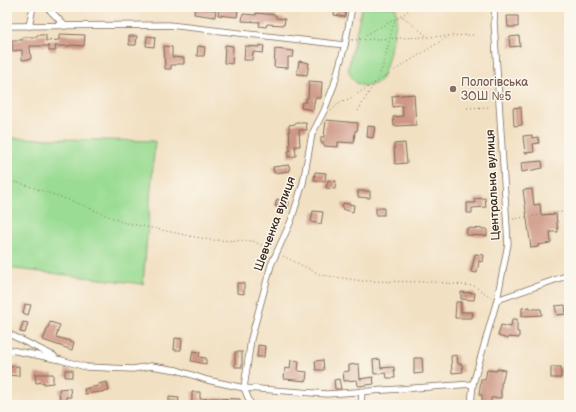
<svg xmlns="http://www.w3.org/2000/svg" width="576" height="412" font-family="'Balsamiq Sans',sans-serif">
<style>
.green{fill:#9adc93;stroke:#6a8358}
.building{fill:#cf9886}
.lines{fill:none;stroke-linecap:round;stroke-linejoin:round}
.street-casing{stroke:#7b6a57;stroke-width:7}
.path{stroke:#7b6a57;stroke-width:1;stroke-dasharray:1 3;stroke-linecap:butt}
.street{stroke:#fff;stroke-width:5.5}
.education-dot{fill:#8d6e63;stroke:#fbf7ec;stroke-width:1.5}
.labels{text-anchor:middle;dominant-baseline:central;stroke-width:3;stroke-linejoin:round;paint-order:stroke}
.education-label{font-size:12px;fill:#785e54;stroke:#fbf7ec;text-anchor:start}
.street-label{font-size:12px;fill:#3b2a1e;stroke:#fbf7ec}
</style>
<rect width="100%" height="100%" fill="#fbf7ec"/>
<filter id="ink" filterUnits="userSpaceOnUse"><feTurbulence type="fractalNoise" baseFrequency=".025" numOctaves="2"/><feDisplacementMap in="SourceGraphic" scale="8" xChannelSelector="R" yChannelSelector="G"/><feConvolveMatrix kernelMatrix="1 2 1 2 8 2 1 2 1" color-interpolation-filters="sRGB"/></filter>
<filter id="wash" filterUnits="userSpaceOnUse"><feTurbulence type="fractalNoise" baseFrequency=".012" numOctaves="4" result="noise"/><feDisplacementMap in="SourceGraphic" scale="16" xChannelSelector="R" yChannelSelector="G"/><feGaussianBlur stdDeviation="0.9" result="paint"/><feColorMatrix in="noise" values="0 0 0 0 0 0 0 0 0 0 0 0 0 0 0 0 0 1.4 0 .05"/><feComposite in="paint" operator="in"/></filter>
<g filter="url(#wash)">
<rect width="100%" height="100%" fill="#f2e0c2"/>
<!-- green -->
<g class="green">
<path d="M362 7H395L397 16C396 26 386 73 381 79 376 85 368 87 361 85 354 83 350 76 348 69Z"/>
<polygon points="7,138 155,141 143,284 7,268"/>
</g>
<g id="blocks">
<!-- building -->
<g class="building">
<polygon points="195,7 202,7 202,9 216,10 215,17 194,14"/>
<polygon points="335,7 346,7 345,17 334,15"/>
<polygon points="219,8 238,10 237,17 218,15"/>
<polygon points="256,13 276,15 276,18 285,19 284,25 267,24 266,27 259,26 260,22 242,21 243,14 256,15"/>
<polygon points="507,16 518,16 518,27 508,27"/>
<polygon points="59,34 85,35 84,46 70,45 70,46 55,46 56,51 49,51 49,46 30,46 31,59 22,60 22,50 12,51 12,40 22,40 22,37 37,37 37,35 46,35 46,41 59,40"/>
<polygon points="129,36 137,36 136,45 129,45"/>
<polygon points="147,36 155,37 154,47 146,46"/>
<polygon points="519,36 520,46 510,47 509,37"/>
<polygon points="225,45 233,46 232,64 224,63"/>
<polygon points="259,45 264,46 263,53 253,52 252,60 244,60 245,46 259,47"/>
<polygon points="164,46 172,47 172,57 184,58 184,64 176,64 176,65 171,65 171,69 165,69"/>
<polygon points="198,46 205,47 204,56 197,56"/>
<polygon points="275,49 294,51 293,57 288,57 288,68 274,67"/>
<polygon points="299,61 309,63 307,75 297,74"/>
<polygon points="309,81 322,82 321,98 315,98 313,110 301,108 302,102 306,102 306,98 308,98"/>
<polygon points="414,94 416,125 394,126 393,117 403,116 402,106 393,107 392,96"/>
<polygon points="521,107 522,125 514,126 513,108"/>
<polygon points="326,120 358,123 357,131 355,131 354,143 338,142 338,147 324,146 324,144 321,143 321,137 324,137"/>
<polygon points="296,123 306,123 307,130 299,130 300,146 295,146 296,156 288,157 288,151 290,151 289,125 296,124"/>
<polygon points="368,126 375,127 373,138 367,137"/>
<polygon points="532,135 532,138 538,137 539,143 533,144 534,152 525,153 523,136"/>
<polygon points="405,143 407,163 395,164 394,144"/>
<polygon points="542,161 543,168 522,172 521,163"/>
<polygon points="289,165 290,171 274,173 273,167"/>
<polygon points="315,172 326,173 325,181 314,180"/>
<polygon points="328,180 336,181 335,189 326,188"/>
<polygon points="532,189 534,205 540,204 541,215 556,214 558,232 550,232 551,243 538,245 538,247 531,248 523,190"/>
<polygon points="358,191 370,191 370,198 358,197"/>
<polygon points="485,198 486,207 472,208 472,213 467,213 467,203 475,203 474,199"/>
<polygon points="277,199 289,202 288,209 275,206"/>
<polygon points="343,203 354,205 353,212 342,209"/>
<rect x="376" y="208" width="8" height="7"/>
<polygon points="313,211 323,212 321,224 311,222"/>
<polygon points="467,228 487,229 487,236 466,235"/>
<polygon points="475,254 484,255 483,262 479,261 477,273 471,272"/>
<polygon points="237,283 244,283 244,294 237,293"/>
<polygon points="461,292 475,293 474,300 461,299"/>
<polygon points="456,302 461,302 461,312 473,312 472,318 455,318"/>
<polygon points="25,304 31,305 28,315 23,313"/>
<polygon points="565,305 566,314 557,315 555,306"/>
<polygon points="530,307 530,309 541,309 542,315 522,316 522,308"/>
<polygon points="512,319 517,319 517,332 519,332 519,338 508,337 508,339 498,336 501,325 511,327"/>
<polygon points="23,322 28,323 25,333 20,332"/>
<polygon points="50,322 60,325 56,337 74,342 72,350 43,340"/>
<polygon points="175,338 182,339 181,350 174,350"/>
<polygon points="258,345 265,346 264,357 257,357"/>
<polygon points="193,351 200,352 199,357 206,358 206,364 191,361"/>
<rect x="235" y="352" width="7" height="15"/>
<polygon points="457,355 458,364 462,364 463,372 452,373 451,356"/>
<polygon points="414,358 422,358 423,373 414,374"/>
<polygon points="380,359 381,368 394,367 395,378 387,378 386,373 374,374 373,360"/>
<polygon points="291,360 299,361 298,371 307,372 306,381 284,379 285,368 290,369"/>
<polygon points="323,360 324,370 316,370 315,361"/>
<polygon points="359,364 360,379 373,377 374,384 358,386 357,380 344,381 343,372 349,371 349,365"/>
<polygon points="19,366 19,376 7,375 7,367"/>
<rect x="551" y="367" width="10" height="11"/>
<polygon points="497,369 505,370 502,383 501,383 501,398 491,398 491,405 482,405 482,395 479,395 481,379 485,380 487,370 497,371"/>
<rect x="65" y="370" width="7" height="7"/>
<polygon points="35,374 53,374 53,383 44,384 44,382 36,383"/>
<polygon points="339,379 341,389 335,389 334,380"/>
<polygon points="107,382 109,391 85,394 84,389 98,386 98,384"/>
<polygon points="70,388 71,397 66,397 66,401 60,402 59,389"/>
<polygon points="192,392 200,392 200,399 214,398 240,399 240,405 192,404"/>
<polygon points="169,397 179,398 178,405 169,405"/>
</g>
</g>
</g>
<g filter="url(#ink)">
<use href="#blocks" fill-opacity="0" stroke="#7b6a57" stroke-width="1"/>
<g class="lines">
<!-- street casing -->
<g class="street-casing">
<g id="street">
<polyline points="47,7 65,26"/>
<polyline points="7,26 169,25 345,45"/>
<polyline points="29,26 33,7"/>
<polyline points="497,300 569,275"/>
<polyline points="7,333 54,356"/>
<polyline points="7,351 11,350 61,360 86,367 133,369 151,366 177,370 207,380 244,388 327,394 473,384"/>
<polyline points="251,405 244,388 251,339 271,265 291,221 303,183 312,134 324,111 334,85 345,45 352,7"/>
<polyline points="361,405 362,391"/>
<polyline points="471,405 473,384 497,300 508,244 494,22 495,7"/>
</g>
</g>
<!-- path -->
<g class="path">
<polyline points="391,7 428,37"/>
<polyline points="359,39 374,30 402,16 412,7"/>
<polyline points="352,40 473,35"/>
<polyline points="376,80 382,69 395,19"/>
<polyline points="467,108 490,107"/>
<polyline points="331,111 340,102 349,99 449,36"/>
<polyline points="358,111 375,82"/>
<polyline points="7,180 26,185 80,204 122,222 210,240 253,241 271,250"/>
<polyline points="513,219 569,211"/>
<polyline points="283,256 321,275 363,281 435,282 474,286 491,297"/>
</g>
<!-- street -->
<use href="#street" class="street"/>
</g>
</g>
<!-- markers -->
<circle class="education-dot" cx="453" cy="89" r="4"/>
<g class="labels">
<!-- education labels -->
<g class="education-label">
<text x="461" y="82">Пологівська<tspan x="461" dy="14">ЗОШ №5</tspan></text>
</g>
<!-- street labels -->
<g class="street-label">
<text transform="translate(493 185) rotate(-93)">Центральна вулиця</text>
<text transform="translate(275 224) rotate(-70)">Шевченка вулиця</text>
</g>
</g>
<!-- margin -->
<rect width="576" height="412" fill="none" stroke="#fbf7ec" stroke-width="24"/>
</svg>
